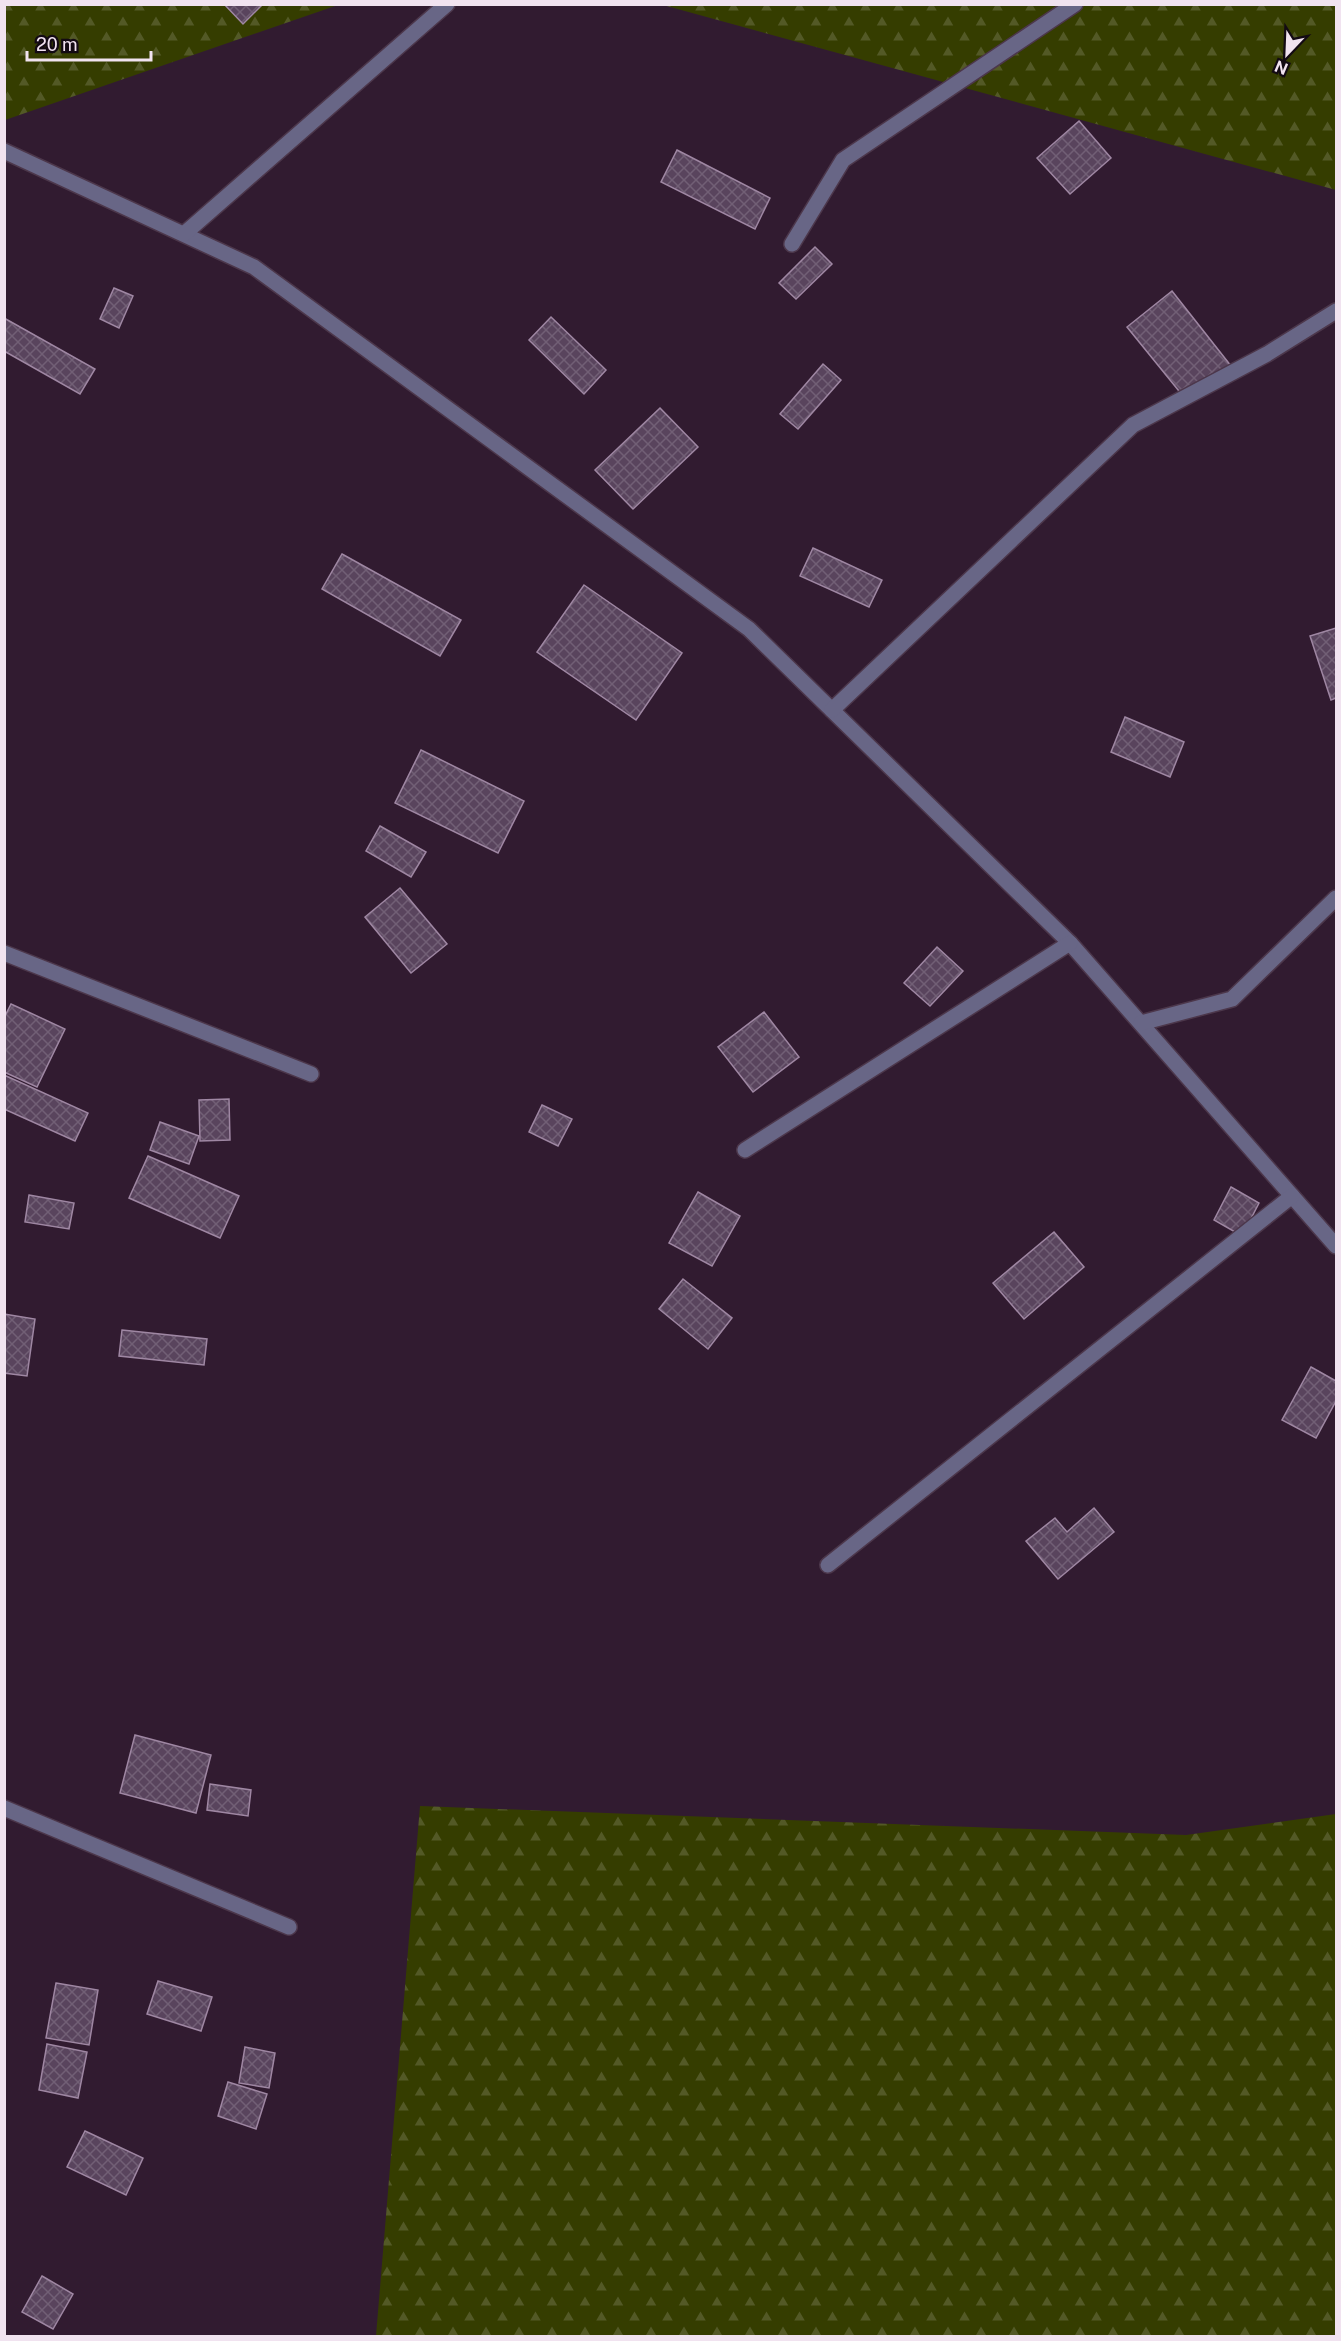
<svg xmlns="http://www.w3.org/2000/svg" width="1341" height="2341" font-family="'Public Sans',sans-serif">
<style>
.forest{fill:url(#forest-firs)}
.building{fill:url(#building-cross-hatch);stroke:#9f87a3;stroke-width:1.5}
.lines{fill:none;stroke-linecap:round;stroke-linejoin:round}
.minor-casing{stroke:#4c374b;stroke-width:18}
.minor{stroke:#686686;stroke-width:15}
</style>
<defs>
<pattern id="forest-firs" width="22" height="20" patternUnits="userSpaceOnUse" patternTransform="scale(1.5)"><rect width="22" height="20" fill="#353d00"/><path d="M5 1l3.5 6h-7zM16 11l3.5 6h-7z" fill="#535926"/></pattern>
<pattern id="building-cross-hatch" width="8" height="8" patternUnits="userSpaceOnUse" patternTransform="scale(1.5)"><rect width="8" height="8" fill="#59445d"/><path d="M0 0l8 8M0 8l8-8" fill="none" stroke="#715f75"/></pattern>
</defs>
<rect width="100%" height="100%" fill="#311b30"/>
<!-- forest -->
<g class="forest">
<polygon points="5,4 338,5 5,120"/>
<polygon points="663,5 1336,5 1336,190"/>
<polygon points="420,1806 1186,1835 1336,1814 1336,2336 376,2336"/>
</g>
<!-- building -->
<g class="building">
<polygon points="224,4 263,4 243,24"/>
<polygon points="1079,121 1111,158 1070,194 1037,158"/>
<polygon points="677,150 770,198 755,229 661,182"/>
<polygon points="815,247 832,264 796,299 779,283"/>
<polygon points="114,288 133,296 119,328 100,319"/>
<polygon points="1172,291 1231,366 1187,401 1127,327"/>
<polygon points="551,317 606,370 584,394 529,340"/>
<polygon points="4,318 95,369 80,394 4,351"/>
<polygon points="823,364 841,380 798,429 780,414"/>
<polygon points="660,408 698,447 633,509 595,470"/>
<polygon points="813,548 882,580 869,607 800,576"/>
<polygon points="342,554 461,620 440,656 322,589"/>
<polygon points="584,585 682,653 636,720 537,652"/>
<polygon points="1336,628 1336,698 1331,700 1310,636"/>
<polygon points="1125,717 1184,742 1170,777 1111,752"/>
<polygon points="421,750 524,801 498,853 395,803"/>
<polygon points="380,826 426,852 411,877 366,851"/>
<polygon points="400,888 447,944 411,973 365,917"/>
<polygon points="937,947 963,971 930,1006 904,983"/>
<polygon points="11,1004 65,1029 37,1087 4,1072 4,1018"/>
<polygon points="764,1012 799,1057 753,1092 718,1047"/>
<polygon points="4,1075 88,1113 75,1141 4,1109"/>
<polygon points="229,1099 230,1140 200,1141 199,1100"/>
<polygon points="542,1105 572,1119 558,1146 529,1132"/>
<polygon points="160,1122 199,1136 189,1164 150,1150"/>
<polygon points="148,1156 239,1196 220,1238 129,1198"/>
<polygon points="1231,1187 1259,1203 1242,1236 1214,1220"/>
<polygon points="698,1192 740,1216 712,1266 669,1243"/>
<polygon points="29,1195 74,1203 69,1229 25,1222"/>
<polygon points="1054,1232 1084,1267 1024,1319 993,1283"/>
<polygon points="683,1279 732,1318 708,1349 659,1309"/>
<polygon points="4,1314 35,1319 27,1376 4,1373"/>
<polygon points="122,1330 207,1339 204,1365 119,1356"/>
<polygon points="1311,1367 1336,1381 1336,1401 1316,1438 1282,1420"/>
<polygon points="1094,1508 1114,1532 1058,1579 1026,1541 1055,1518 1067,1532"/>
<polygon points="135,1735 211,1755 196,1813 120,1793"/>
<polygon points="210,1784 251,1790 248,1816 207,1810"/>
<polygon points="158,1981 212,1997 201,2031 147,2014"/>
<polygon points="56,1983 98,1990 89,2045 46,2038"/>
<polygon points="47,2044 87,2052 78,2098 39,2090"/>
<polygon points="245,2047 275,2053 269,2088 239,2083"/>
<polygon points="228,2082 267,2094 256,2129 218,2116"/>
<polygon points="85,2131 143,2158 126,2195 67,2167"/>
<polygon points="42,2276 73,2294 53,2329 22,2312"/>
</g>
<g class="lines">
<!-- minor casing -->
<g class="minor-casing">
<g id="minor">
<polyline points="4,151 254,267 749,629 1070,943 1336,1246"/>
<polyline points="184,234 447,4"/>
<polyline points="792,244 843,160 1075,4"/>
<polyline points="832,710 1133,425 1267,354 1336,311"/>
<polyline points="4,953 311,1074"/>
<polyline points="1141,1023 1232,999 1336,898"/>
<polyline points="745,1150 1070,943"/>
<polyline points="828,1565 1292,1196"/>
<polyline points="4,1808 289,1927"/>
</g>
</g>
<!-- minor -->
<use href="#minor" class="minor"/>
</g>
<!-- border -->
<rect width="1341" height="2341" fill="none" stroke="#f1e3f0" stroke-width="12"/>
<!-- north arrow -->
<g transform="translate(1287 54) rotate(203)" stroke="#130a13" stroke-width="4.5" paint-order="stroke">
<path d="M0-4.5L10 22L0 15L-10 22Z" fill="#f1e3f0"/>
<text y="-9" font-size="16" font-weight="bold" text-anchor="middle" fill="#f1e3f0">N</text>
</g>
<!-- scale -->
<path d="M27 51v9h124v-9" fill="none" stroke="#f1e3f0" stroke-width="3"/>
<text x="36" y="51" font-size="18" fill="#f1e3f0" stroke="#130a13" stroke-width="4.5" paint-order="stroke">20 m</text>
</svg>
